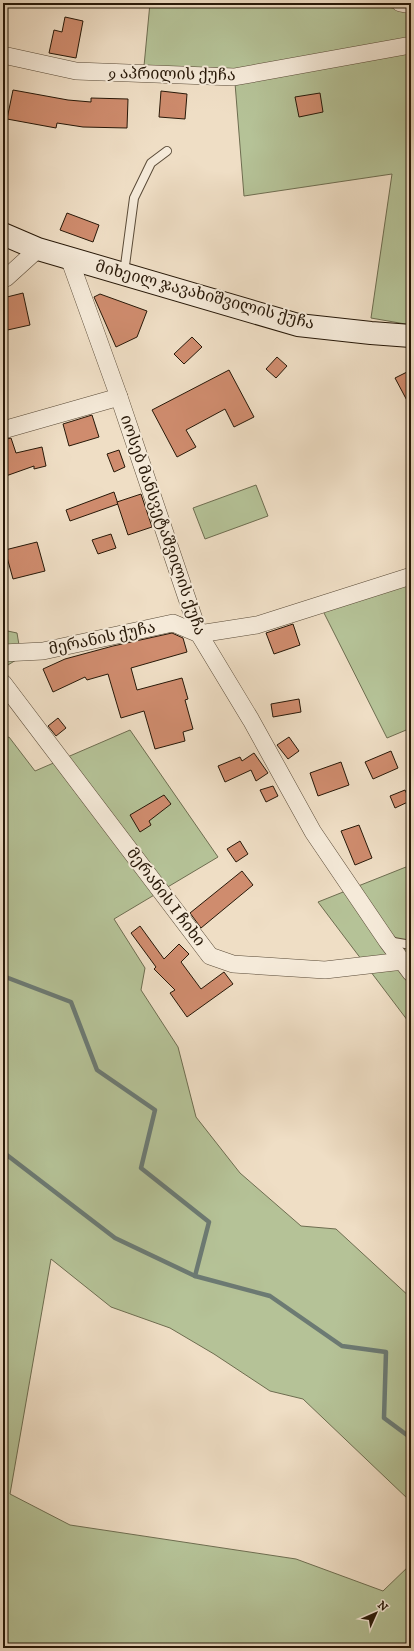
<svg xmlns="http://www.w3.org/2000/svg" width="414" height="1651" font-family="'IM FELL DW Pica','Noto Serif Georgian',serif">
<style>
.green{fill:#b5c297;stroke:#6e6d50}
.lines{fill:none;stroke-linecap:round;stroke-linejoin:round}
.stream{stroke:#6c7a73;stroke-width:4.5}
.building{fill:#cf8c6e;stroke:#271808}
.service-casing{stroke:#594a37;stroke-width:10}
.minor-casing{stroke:#594a37;stroke-width:18}
.secondary-casing{stroke:#271808;stroke-width:24}
.service{stroke:#f5ead9;stroke-width:8}
.minor{stroke:#f5ead9;stroke-width:17}
.secondary{stroke:#f5ead9;stroke-width:22}
.labels{text-anchor:middle;dominant-baseline:central;stroke-width:4;stroke-linejoin:round;paint-order:stroke}
.street-label{font-size:16px;fill:#271808;stroke:#f5ead9}
</style>
<rect width="100%" height="100%" fill="#efdec5"/>
<filter id="stains"><feTurbulence type="fractalNoise" baseFrequency=".005" numOctaves="4"/><feColorMatrix values="0 0 0 0 .2 0 0 0 0 .09 0 0 0 0 .02 0 0 0 .5 -.17"/></filter>
<radialGradient id="worn" r=".72"><stop offset=".6" stop-color="#630" stop-opacity="0"/><stop offset="1" stop-color="#630" stop-opacity=".3"/></radialGradient>
<!-- green -->
<g class="green">
<polygon points="150,3 363,3 411,11 411,40 250,69 144,66"/>
<polygon points="411,45 411,325 371,318 392,174 244,196 235,83"/>
<polygon points="256,485 268,516 205,539 193,508"/>
<polygon points="411,582 411,728 387,738 323,611"/>
<polygon points="3,630 17,633 21,657 3,668"/>
<polygon points="130,730 218,857 114,919 145,968 141,990 178,1047 196,1117 240,1173 301,1226 336,1229 411,1298 411,1505 409,1500 303,1399 270,1391 214,1354 170,1328 111,1307 51,1259 10,1494 70,1525 296,1559 383,1591 411,1564 411,1648 3,1648 3,739 9,737 35,771"/>
<polygon points="411,865 411,1025 318,902"/>
</g>
<g class="lines">
<!-- stream -->
<g class="stream">
<polyline points="3,976 71,1002 97,1070 155,1110 141,1168 209,1222 195,1276 270,1296 342,1346 386,1352 384,1418 411,1438"/>
<polyline points="3,1152 115,1238 195,1276"/>
</g>
</g>
<!-- building -->
<g class="building">
<polygon points="65,17 83,21 76,58 49,53 54,30 62,32"/>
<polygon points="13,90 68,100 91,102 91,98 128,99 127,128 83,127 57,123 56,128 7,119"/>
<polygon points="161,91 187,94 185,119 159,117"/>
<polygon points="320,93 323,112 299,117 295,97"/>
<polygon points="67,213 99,225 93,242 60,230"/>
<polygon points="23,293 30,325 3,331 3,298"/>
<polygon points="100,294 147,311 137,337 116,347 94,297"/>
<polygon points="192,337 202,347 184,364 174,354"/>
<polygon points="277,357 287,366 276,378 266,369"/>
<polygon points="229,370 254,417 234,427 225,409 186,430 196,447 177,457 152,410"/>
<polygon points="411,370 411,408 395,378"/>
<polygon points="92,415 99,437 69,446 63,424"/>
<polygon points="11,438 16,453 42,447 46,466 34,469 34,466 3,477 3,440"/>
<polygon points="119,450 125,467 114,472 107,454"/>
<polygon points="114,492 118,504 70,521 66,510"/>
<polygon points="141,494 152,527 128,535 117,502"/>
<polygon points="111,534 116,548 98,554 92,540"/>
<polygon points="37,542 45,571 13,579 5,550"/>
<polygon points="293,624 300,645 274,654 266,633"/>
<polygon points="172,633 183,638 187,652 131,668 137,690 182,678 188,699 185,700 193,729 183,732 185,741 155,749 144,711 121,718 108,674 87,680 85,677 53,692 43,669 65,659 113,646"/>
<polygon points="299,699 301,712 273,717 271,704"/>
<polygon points="58,718 66,728 56,736 48,726"/>
<polygon points="289,737 299,751 288,759 277,745"/>
<polygon points="391,751 398,768 373,779 365,762"/>
<polygon points="254,753 268,773 256,781 251,770 225,782 218,766 240,757 242,761"/>
<polygon points="341,762 349,785 318,796 310,773"/>
<polygon points="273,786 278,796 266,802 260,790"/>
<polygon points="405,790 410,801 395,808 390,796"/>
<polygon points="164,795 171,804 149,821 151,825 140,832 130,815"/>
<polygon points="359,825 372,858 355,865 341,831"/>
<polygon points="240,841 248,854 236,862 227,849"/>
<polygon points="242,871 253,885 201,928 190,913"/>
<polygon points="140,926 164,959 179,944 189,954 181,962 201,989 224,972 233,984 187,1017 170,993 175,990 154,969 156,967 131,933"/>
</g>
<g class="lines">
<!-- service casing -->
<g class="service-casing">
<g id="service">
<polyline points="124,273 134,198 151,163 167,151"/>
<polyline points="388,941 411,945"/>
</g>
</g>
<!-- minor casing -->
<g class="minor-casing">
<g id="minor">
<polyline points="400,3 411,5"/>
<polyline points="3,55 76,71 234,77 411,45"/>
<polyline points="69,258 119,397 199,634 251,720 313,832 387,941 411,973"/>
<polyline points="3,279 6,278 38,249"/>
<polyline points="3,430 119,397"/>
<polyline points="3,653 43,651 173,623 199,634 257,625 411,576"/>
<polyline points="3,683 210,956 233,964 325,970 403,961"/>
</g>
</g>
<!-- secondary casing -->
<g class="secondary-casing">
<polyline id="secondary" points="3,234 38,249 298,325 371,333 411,336"/>
</g>
<!-- service -->
<use href="#service" class="service"/>
<!-- minor -->
<use href="#minor" class="minor"/>
<!-- secondary -->
<use href="#secondary" class="secondary"/>
</g>
<g class="labels">
<!-- street labels -->
<g class="street-label">
<text transform="translate(172 74) rotate(1)">9 აპრილის ქუჩა</text>
<text transform="translate(205 295) rotate(15)">მიხეილ ჯავახიშვილის ქუჩა</text>
<text transform="translate(163 525) rotate(71)">იოსებ მანსვეტაშვილის ქუჩა</text>
<text transform="translate(102 638) rotate(-12)">მერანის ქუჩა</text>
<text transform="translate(166 897) rotate(53)">მერანის I ჩიხი</text>
</g>
</g>
<!-- margin -->
<rect width="414" height="1651" fill="none" stroke="#efdec5" stroke-width="16"/>
<rect x="4" y="4" width="406" height="1643" fill="none" stroke="#271808" stroke-width="2"/>
<rect x="8" y="8" width="398" height="1635" fill="none" stroke="#271808"/>
<!-- north arrow -->
<g transform="translate(376 1613) rotate(45)" stroke="#f5ead9" stroke-width="3" paint-order="stroke">
<path d="M0-3L7 15L0 10L-7 15Z" fill="#271808"/>
<text y="-6" font-size="11" font-weight="bold" text-anchor="middle" fill="#271808">N</text>
</g>
<rect width="100%" height="100%" filter="url(#stains)"/>
<rect width="100%" height="100%" fill="url(#worn)"/>
</svg>
